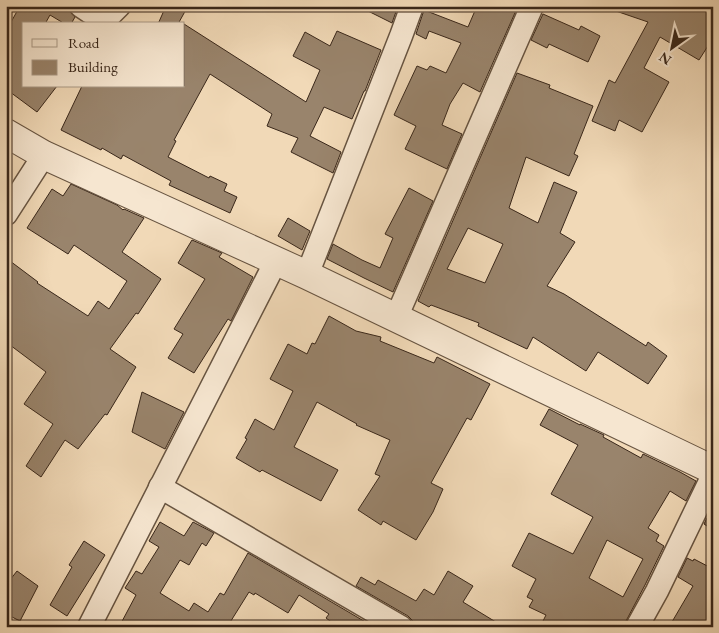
<svg xmlns="http://www.w3.org/2000/svg" width="719" height="633" font-family="'EB Garamond',serif">
<style>
.building{fill:#99846c;stroke:#39271a;fill-rule:evenodd}
.lines{fill:none;stroke-linecap:round;stroke-linejoin:round}
.minor-casing{stroke:#675441;stroke-width:25}
.tertiary-casing{stroke:#675441;stroke-width:30}
.minor{stroke:#f6e6d0;stroke-width:22}
.tertiary{stroke:#f6e6d0;stroke-width:28}
</style>
<rect width="100%" height="100%" fill="#f1d9b7"/>
<filter id="stains"><feTurbulence type="fractalNoise" baseFrequency=".004" numOctaves="4"/><feColorMatrix values="0 0 0 0 .2 0 0 0 0 .09 0 0 0 0 .02 0 0 0 .5 -.17"/></filter>
<radialGradient id="worn" r=".72"><stop offset=".6" stop-color="#630" stop-opacity="0"/><stop offset="1" stop-color="#630" stop-opacity=".3"/></radialGradient>
<!-- building -->
<g class="building">
<polygon points="20,6 68,6 70,12 75,17 71,24 65,24 50,15 45,24 24,24 24,86 57,86 37,112 6,89 6,31"/>
<polygon points="166,6 188,6 178,24 158,24"/>
<polygon points="358,6 398,6 392,23"/>
<polygon points="477,6 518,6 480,92 463,83 450,104 442,125 462,134 447,169 405,149 416,126 394,115 417,66 427,70 430,66 446,73 461,43 429,31 426,39 416,34 424,10 468,27"/>
<polygon points="611,6 713,6 713,38 699,60 660,37 644,68 669,82 642,132 619,120 615,131 592,121 609,80 615,83 648,22 610,9"/>
<polygon points="543,14 579,30 581,26 600,36 588,62 549,44 547,48 531,40"/>
<polygon points="184,24 306,102 320,70 293,56 305,32 330,46 337,31 381,50 365,91 364,91 352,119 324,107 310,136 341,152 333,173 291,152 298,138 267,126 272,114 210,74 174,140 176,141 168,157 209,178 210,176 227,184 224,191 237,197 230,213 169,185 171,181 123,155 121,159 102,148 101,150 61,130 82,86 184,86"/>
<path d="M517 73 550 85 549 88 593 106 574 154 578 156 569 176 526 157 509 208 538 223 554 182 577 192 560 233 575 242 547 286 564 294 646 346 648 342 667 356 648 384 598 352 586 371 533 337 527 349 478 326 479 323 431 305 429 307 418 301ZM468 228 503 244 485 283 447 269Z"/>
<polygon points="71,184 117,205 123,210 124,209 144,218 122,252 161,279 138,314 136,313 110,349 136,367 107,415 105,414 78,449 65,440 41,477 26,466 53,424 24,404 46,372 6,342 6,258 38,282 37,283 88,316 98,301 109,309 127,281 74,245 68,254 27,228 52,189 63,196"/>
<polygon points="409,188 433,201 393,292 364,278 327,259 333,244 362,260 380,268 393,238 385,234"/>
<polygon points="288,218 310,231 302,250 278,236"/>
<polygon points="192,240 222,253 219,257 253,277 231,321 228,319 194,373 168,358 183,334 174,329 205,279 178,263"/>
<polygon points="329,316 356,331 381,337 380,341 434,363 437,357 490,384 471,420 467,418 431,483 443,489 433,512 416,540 383,521 381,525 358,510 380,476 375,474 390,440 356,425 357,424 317,402 294,447 338,470 321,501 262,470 260,472 236,458 247,439 245,438 255,419 274,430 293,391 270,379 288,344 307,354 312,343 315,344"/>
<polygon points="142,392 184,412 165,449 132,432"/>
<path d="M549 409 580 425V424L604 435 603 437 641 458 643 454 680 472 696 481 686 501 670 491 648 528 659 535 656 541 664 546 645 585 626 621 624 627H540L546 615 529 607 533 600 527 597 536 579 512 566 529 533 573 554 593 517 551 494 578 445 540 425ZM607 540 643 559 623 597 589 578Z"/>
<polygon points="713,506 713,530 704,524"/>
<polygon points="160,522 184,536 193,522 214,533 206,546 202,543 189,565 180,560 160,593 189,611 194,603 208,612 220,593 224,595 248,553 374,627 338,627 326,618 329,614 299,595 288,613 255,593 254,595 249,592 229,624 233,627 119,627 136,595 125,588 136,571 142,574 159,547 149,541"/>
<polygon points="84,541 105,555 67,616 50,605 72,567 69,565"/>
<polygon points="687,558 693,561 694,559 713,569 713,627 669,627 693,586 678,577"/>
<polygon points="17,571 38,586 20,621 6,614 6,585"/>
<polygon points="448,571 473,586 463,602 504,627 414,627 412,620 408,616 356,586 361,577 375,585 378,580 416,601 424,589 434,595"/>
</g>
<g class="lines">
<!-- minor casing -->
<g class="minor-casing">
<g id="minor">
<polyline points="81,6 90,12 110,15 119,6"/>
<polyline points="6,214 44,155"/>
<polyline points="307,275 401,36 412,6"/>
<polyline points="396,318 532,6"/>
<polyline points="160,487 401,627"/>
<polyline points="89,627 276,261"/>
<polyline points="637,627 657,591 713,475"/>
</g>
</g>
<!-- tertiary casing -->
<g class="tertiary-casing">
<polyline id="tertiary" points="6,133 44,155 307,275 713,470"/>
</g>
<!-- minor -->
<use href="#minor" class="minor"/>
<!-- tertiary -->
<use href="#tertiary" class="tertiary"/>
</g>
<!-- margin -->
<rect width="719" height="633" fill="none" stroke="#f1d9b7" stroke-width="25"/>
<rect x="8" y="8" width="704" height="618" fill="none" stroke="#39271a" stroke-width="2.5"/>
<rect x="12" y="12" width="694" height="608" fill="none" stroke="#39271a"/>
<!-- legend -->
<rect x="22" y="22" width="162" height="65" fill="#f6e6d0" stroke="#aa9a87"/>
<rect x="32" y="39" width="25" height="8" fill="#f6e6d0" stroke="#aa9a87"/>
<text x="68" y="48" font-size="15" fill="#39271a">Road</text>
<rect x="32" y="60" width="25" height="15" fill="#99846c" stroke="#aa9a87"/>
<text x="68" y="72" font-size="15" fill="#39271a">Building</text>
<!-- north arrow -->
<g transform="translate(672 48) rotate(213)" stroke="#f6e6d0" stroke-width="4" paint-order="stroke">
<path d="M0-4L9 19L0 12L-9 19Z" fill="#39271a"/>
<text y="-8" font-size="14" font-weight="bold" text-anchor="middle" fill="#39271a">N</text>
</g>
<rect width="100%" height="100%" filter="url(#stains)"/>
<rect width="100%" height="100%" fill="url(#worn)"/>
</svg>
